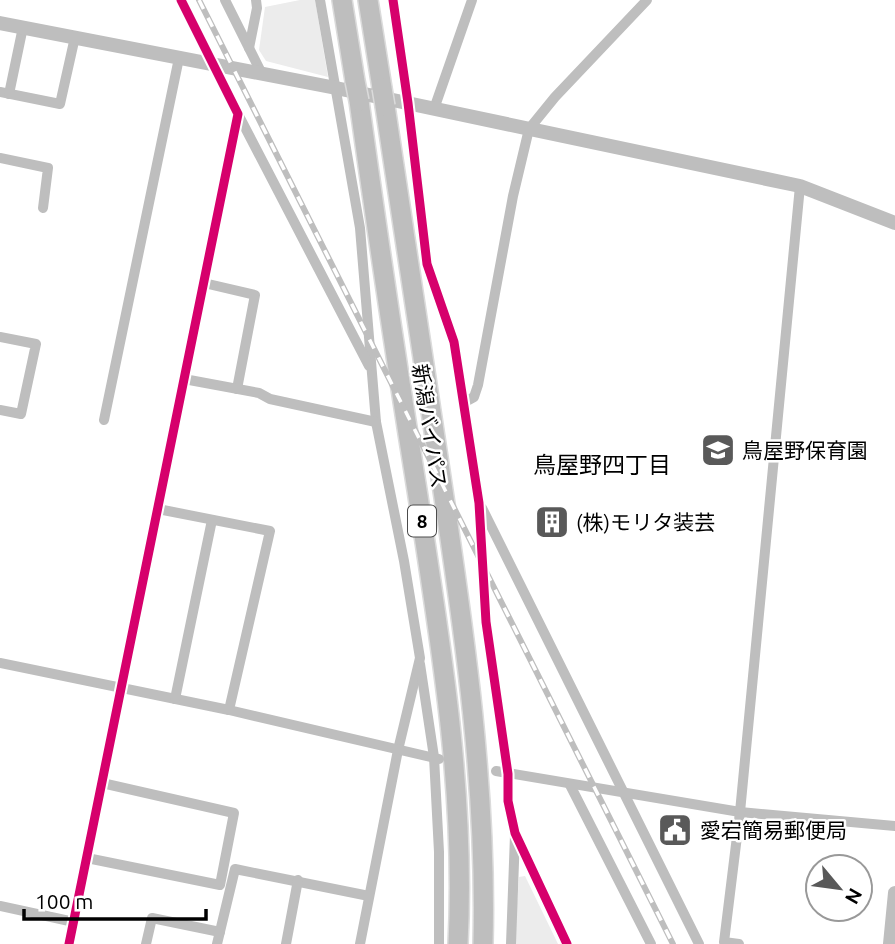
<svg xmlns="http://www.w3.org/2000/svg" width="895" height="944" font-family="Ubuntu,'Noto Sans JP',sans-serif">
<style>
.green{fill:#ececec}
.lines{fill:none;stroke-linecap:round;stroke-linejoin:round}
.trunk-casing{stroke:#dbdbdb;stroke-width:22}
.minor{stroke:#bebebe;stroke-width:10}
.tertiary{stroke:#bebebe;stroke-width:14}
.trunk{stroke:#bebebe;stroke-width:19}
.rail-casing{stroke:#bebebe;stroke-width:6}
.rail{stroke:#fff;stroke-width:3.5;stroke-dasharray:10;stroke-linecap:butt}
.trunk-bridge-casing{stroke:#dbdbdb;stroke-width:22;stroke-linecap:butt}
.trunk-bridge{stroke:#bebebe;stroke-width:19}
.cycleway-casing{stroke:#fff;stroke-width:13}
.cycleway{stroke:#d6006c;stroke-width:9}
.labels{text-anchor:middle;dominant-baseline:central;stroke-width:5;stroke-linejoin:round;paint-order:stroke}
.shield{fill:#fff;stroke:#4c4c4c;stroke-width:2}
.shield-label{font-size:19px;font-weight:bold;fill:#000}
.street-label{font-size:21px;fill:#000;stroke:#fff}
.poi-label{font-size:21px;fill:#000;stroke:#fff;text-anchor:start}
.neighbourhood-label{font-size:23px;fill:#000;stroke:#fff}
</style>
<rect width="100%" height="100%" fill="#fff"/>
<!-- green -->
<g class="green">
<polygon points="300,0 315,0 328,77 266,61 259,50 265,7"/>
<polygon points="525,876 558,944 514,944 519,877"/>
</g>
<g class="lines">
<!-- trunk casing -->
<g class="trunk-casing">
<g id="trunk">
<polyline points="342,0 355,81"/>
<polyline points="368,0 382,88"/>
<path d="M359 101C377 231 396 360 417 490 440 640 466 791 458 944"/>
<path d="M385 106C404 232 423 358 442 484 465 637 487 789 483 944"/>
</g>
</g>
<!-- minor -->
<g class="minor">
<polyline points="225,0 262,74"/>
<polyline points="320,0 360,228 376,422 404,561 420,658 398,750 360,944"/>
<polyline points="393,0 408,103 427,264 454,342 479,503 486,622 508,774 508,801 515,833 567,944"/>
<polyline points="249,48 257,8 256,0"/>
<polyline points="0,92 60,104 75,37"/>
<polyline points="9,94 23,27"/>
<polyline points="434,109 472,0"/>
<polyline points="238,114 369,366"/>
<polyline points="0,158 48,168 43,208"/>
<polyline points="204,283 255,295 237,389"/>
<polyline points="0,337 36,344 21,414 0,410"/>
<polyline points="184,379 259,393 270,399 376,422"/>
<polyline points="463,403 474,397 478,385 513,196 529,129 555,97 647,0"/>
<polyline points="104,420 179,58"/>
<polyline points="482,508 699,944"/>
<polyline points="158,509 270,531 229,710"/>
<polyline points="0,663 229,710 439,759"/>
<polyline points="420,664 434,757 439,852 439,944"/>
<polyline points="175,699 212,520"/>
<polyline points="496,771 740,812 895,826"/>
<polyline points="570,785 651,944"/>
<polyline points="87,858 220,885 234,813 102,783"/>
<polyline points="0,906 74,922"/>
<polyline points="69,944 238,114 181,0"/>
<polyline points="146,944 152,918 220,932"/>
<polyline points="217,944 235,869 369,896"/>
<polyline points="286,944 298,880"/>
<polyline points="511,944 515,835"/>
<polyline points="739,944 724,942 740,812 800,186"/>
</g>
<!-- tertiary -->
<g class="tertiary">
<polyline points="0,23 336,88 800,186 895,223"/>
<polyline points="890,944 895,893"/>
</g>
<!-- trunk -->
<use href="#trunk" class="trunk"/>
<!-- rail casing -->
<g class="rail-casing">
<polyline id="rail" points="199,0 673,944"/>
</g>
<!-- rail -->
<use href="#rail" class="rail"/>
<!-- trunk-bridge casing -->
<g class="trunk-bridge-casing">
<g id="trunk-bridge">
<polyline points="355,81 359,101"/>
<polyline points="382,88 385,106"/>
</g>
</g>
<!-- trunk-bridge -->
<use href="#trunk-bridge" class="trunk-bridge"/>
<!-- cycleway casing -->
<g class="cycleway-casing">
<g id="cycleway">
<polyline points="393,0 408,103 427,264 454,342 479,503 486,622 508,774 508,801 515,833 567,944"/>
<polyline points="69,944 238,114 181,0"/>
</g>
</g>
<!-- cycleway -->
<use href="#cycleway" class="cycleway"/>
</g>
<!-- icons -->
<defs>
<g id="school-square" transform="scale(1.75)"><rect x="-9" y="-9" width="18" height="18" rx="4" fill="#595959" stroke="#fff"/><path d="M0-5L7-2L0 1L-7-2ZM-4 1L0 2.5L4 1V4Q0 6-4 4Z" fill="#fff"/></g>
<g id="building-square" transform="scale(1.75)"><rect x="-9" y="-9" width="18" height="18" rx="4" fill="#595959" stroke="#fff"/><path d="M-4-6H4V6H1V3H-1V6H-4ZM-2.5-4.3h1.7v1.8h-1.7ZM.8-4.3h1.7v1.8H.8ZM-2.5-1h1.7V.8h-1.7ZM.8-1h1.7V.8H.8Z" fill="#fff"/></g>
<g id="civic-square" transform="scale(1.75)"><rect x="-9" y="-9" width="18" height="18" rx="4" fill="#595959" stroke="#fff"/><path d="M-.6-6.5H3V-4.5H.6V-3L4-1V1h2V6H-6V1h2V-1L-.6-3ZM-1.2 2.5V6h2.4V2.5Z" fill="#fff"/></g>
</defs>
<g fill-rule="evenodd">
<use href="#school-square" x="718" y="450"/>
<use href="#building-square" x="552" y="522"/>
<use href="#civic-square" x="675" y="830"/>
</g>
<g class="labels">
<!-- shield labels -->
<rect class="shield" x="408" y="505.5" width="28" height="31" rx="5"/>
<g class="shield-label">
<text x="422" y="521">8</text>
</g>
<!-- street labels -->
<g class="street-label">
<text transform="translate(430 426) rotate(81)">新潟バイパス</text>
</g>
<!-- poi labels -->
<g class="poi-label">
<text x="742" y="450">鳥屋野保育園</text>
<text x="576" y="522">(株)モリタ装芸</text>
<text x="700" y="830">愛宕簡易郵便局</text>
</g>
<!-- neighbourhood labels -->
<g class="neighbourhood-label">
<text x="602" y="464">鳥屋野四丁目</text>
</g>
</g>
<!-- north arrow -->
<g transform="translate(839 888) rotate(119)"><circle r="33" fill="#ffffff" stroke="#999999" stroke-width="2"/>
<path d="M0-5L12 26L0 18L-12 26Z" fill="#595959"/>
<text y="-10" font-size="19" font-weight="bold" text-anchor="middle" fill="#000000">N</text>
</g>
<!-- scale -->
<path d="M24 909v10h182v-10" fill="none" stroke="#000000" stroke-width="3.5"/>
<text x="35" y="909" font-size="21" fill="#000000" stroke="#ffffff" stroke-width="5" paint-order="stroke">100 m</text>
</svg>
